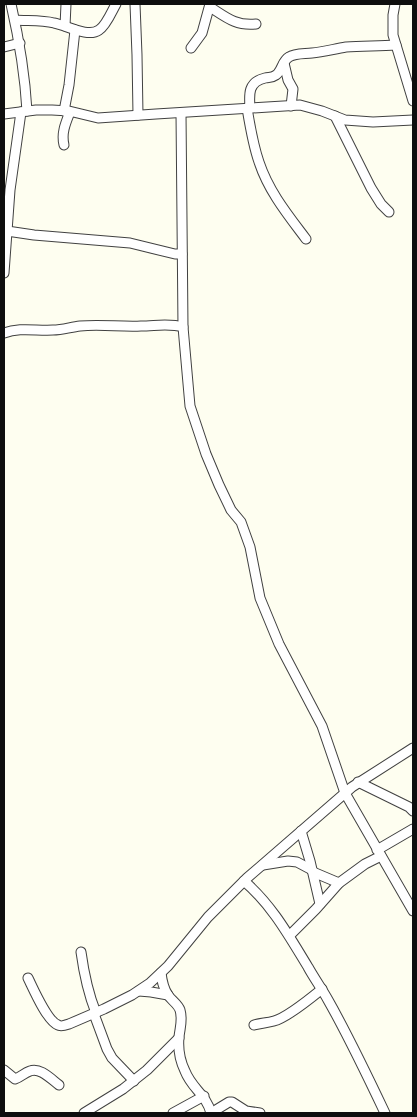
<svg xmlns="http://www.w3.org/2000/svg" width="417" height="1117" font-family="'Zilla Slab',serif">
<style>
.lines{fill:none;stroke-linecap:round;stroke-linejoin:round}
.minor-casing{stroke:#414141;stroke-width:11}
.minor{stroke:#fff;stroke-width:9}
</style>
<rect width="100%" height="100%" fill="#fefef0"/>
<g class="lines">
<!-- minor casing -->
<g class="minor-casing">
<g id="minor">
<path d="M11 4C19 39 25 75 27 111"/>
<polyline points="135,4 137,55 138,115"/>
<polyline points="395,4 393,15 393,35 413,101"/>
<path d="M210 7C227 18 236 26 256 24"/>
<path d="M15 20C27 21 42 20 54 23 66 25 88 38 99 30 106 26 112 11 116 4"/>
<polyline points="65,26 66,4"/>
<polyline points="4,47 20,43"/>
<polyline points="191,48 202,33 210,4"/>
<polyline points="284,63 288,80 293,89 291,106"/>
<path d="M247 108C250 126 253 145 259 162 269 192 288 215 306 239"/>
<path d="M250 108C249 94 248 82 265 78 269 77 272 78 276 75 282 71 282 61 289 57 295 53 305 54 312 53 323 52 334 49 346 47 362 46 379 46 396 45"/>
<polyline points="64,111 69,85 75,30"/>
<polyline points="181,113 183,327 190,406 206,454 219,485 231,510 241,522 250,547 260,598 279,644 322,726 345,793 413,911"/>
<polyline points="4,114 36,110 52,110 69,111 98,118 156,114 300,105 322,111 345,120 373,122 413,120"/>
<polyline points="335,116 371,188 381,204 389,212"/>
<path d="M64 145C61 133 66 122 70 112"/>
<polyline points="7,231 34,235 130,243 175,254 182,254"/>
<polyline points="4,273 10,190 21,112"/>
<path d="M4 333C20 327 36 331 53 330 62 330 71 327 80 326 100 324 121 327 141 326 155 326 169 323 183 327"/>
<polyline points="358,782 409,807 413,811"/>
<polyline points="301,831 310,861 320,904"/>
<polyline points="377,850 413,829"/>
<polyline points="263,865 288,861 297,862 312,870"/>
<polyline points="313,872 339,883"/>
<path d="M244 881C272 905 289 936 308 967 314 978 322 989 328 1000 349 1037 367 1075 385 1113"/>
<polyline points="290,935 316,909 339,883 365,864 381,856"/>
<path d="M81 952C84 974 88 993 96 1013"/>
<path d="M161 973C162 981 163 988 168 995 171 1000 178 1004 180 1010 183 1020 180 1027 179 1037 178 1048 180 1061 185 1071 192 1089 206 1094 211 1113"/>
<path d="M28 978C33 988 47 1021 58 1025 61 1027 66 1025 69 1024L104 1009 132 995 150 983 168 966 208 917 247 878 352 787 413 748"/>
<polyline points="139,991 151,992 168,995"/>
<polyline points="94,1014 107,1049 112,1058 134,1081"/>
<path d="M254 1025C261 1023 267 1023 274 1021 286 1018 311 998 322 989"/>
<path d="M4 1070 15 1079C21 1077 24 1073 30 1071 40 1067 51 1079 59 1085"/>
<polyline points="84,1113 123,1089 147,1070 179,1038"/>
<polyline points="173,1113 204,1096"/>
<polyline points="211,1113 229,1102 232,1102 246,1111 260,1113"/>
</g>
</g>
<!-- minor -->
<use href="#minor" class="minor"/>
</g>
<!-- border -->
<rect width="417" height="1117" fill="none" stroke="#0e0e0e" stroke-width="10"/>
</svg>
